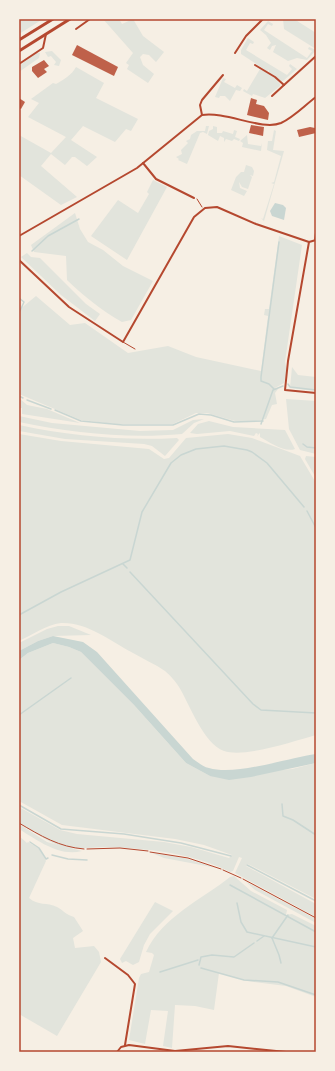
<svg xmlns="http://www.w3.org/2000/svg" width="335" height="1071" font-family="'Playfair Display',serif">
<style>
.green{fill:#e2e4dc}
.water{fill:#c9d6d2}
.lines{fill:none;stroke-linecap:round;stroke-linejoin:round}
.stream{stroke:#c9d6d2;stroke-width:1.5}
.building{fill:#bf614a}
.path{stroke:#b5482f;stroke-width:1}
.service{stroke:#b5482f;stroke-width:1}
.minor{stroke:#b5482f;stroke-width:2}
.secondary{stroke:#b5482f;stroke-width:3}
.neatline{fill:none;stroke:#b5482f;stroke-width:1.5}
</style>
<rect width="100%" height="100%" fill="#f6efe4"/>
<!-- green -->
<g class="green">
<polygon points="19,19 43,19 19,34"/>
<polygon points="103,19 119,19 122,24 133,19 143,36 164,52 156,62 149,55 143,54 140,57 143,65 154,74 148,83 127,69 129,65 126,63 133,53"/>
<polygon points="283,19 294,19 316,33 316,49 284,29"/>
<polygon points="268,21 273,24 272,26 268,24 264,30 307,58 312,51 308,49 309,47 316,50 307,60 297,58 288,61 273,52 276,45 272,46 270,50 267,48 271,43 266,35 260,30"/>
<polygon points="248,38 254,42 253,44 250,43 246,50 287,75 292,69 289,66 290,64 297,69 283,81 281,81 269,72 269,70 267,71 241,54 241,50"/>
<polygon points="52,51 61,60 59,66 54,65 56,62 51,56 48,57 45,52"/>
<polygon points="36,53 40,53 39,58 19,72 19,66"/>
<path d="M76 67 104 83 96 98 138 119 131 131 126 129 115 142 83 126 71 140 97 157 87 166 75 157H72L65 165 51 154 41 166 77 197 61 205 19 175V135L51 153 66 137 28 117 39 103 31 99 53 83 56 84C63 80 72 75 76 67Z"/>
<polygon points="260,69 274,77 280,84 280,86 265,98 253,94 252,96 243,91 244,89 247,91"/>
<polygon points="223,78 226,79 224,82 235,88 237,85 242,88 240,91 236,90 230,101 225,96 220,96 219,98 215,97"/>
<polygon points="206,126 209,126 207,134 203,132 200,133 187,164 178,160 179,159 176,157 182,154 181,150 188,143 186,141 190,139 191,135 197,131 205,131"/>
<polygon points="213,126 217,127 217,133 222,133 223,131 233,134 234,130 237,131 235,137 240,139 239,141 234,139 232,141 226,139 224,142 224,138 220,136 218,141 208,135 209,131 213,129"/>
<polygon points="274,130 276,131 273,150 284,151 264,221 261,218 263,219 274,184 271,183 274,182 281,156 267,150 268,141 272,141"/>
<polygon points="247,135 248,144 261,146 262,143 261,151 242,147 243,143 240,141"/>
<polygon points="246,165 252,167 254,171 253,176 250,175 252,177 248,189 242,187 239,182 240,188 247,191 244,196 231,190 236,177 241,172 244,172"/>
<polygon points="153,180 167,187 127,260 91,236 118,200 138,213 149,194 147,192"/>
<path d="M75 213 80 229 88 242 103 250 123 266 153 281 131 320 122 322C101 310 84 296 67 280L66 256 34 252 31 245Z"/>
<polygon points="279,236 302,245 285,362 287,371 284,383 275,388 278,389 275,393 277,404 272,405 266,419 248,422 235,421 207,413 196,413 173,424 115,424 81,420 19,394 19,310 36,296 70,325 85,323 128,353 168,346 196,357 261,371 268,316 264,315 265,309 269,309"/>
<polygon points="27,253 31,257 40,258 86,304 100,314 95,321 61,295 21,257"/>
<polygon points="292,367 298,375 316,377 316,391 290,388"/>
<polygon points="19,398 27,405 47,409 80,423 22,414 22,408 19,408"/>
<polygon points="286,399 316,401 316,454 300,450 289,429"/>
<path d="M19 416 52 423 140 431 173 430 193 420 204 419 194 423 182 434C128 439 72 433 19 422Z"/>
<path d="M209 421 233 427 285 430 295 449C285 453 269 442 260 437V433L257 436 258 434 256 433 254 436 230 431 197 434 190 433 198 424Z"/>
<path d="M19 425C70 436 125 441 177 438L179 440 165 456 152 446 144 444 65 439 19 431Z"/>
<path d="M19 434 61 441 149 449 164 459 169 458 186 438 228 434 252 438 300 456 316 483V735C294 741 245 758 224 751 203 743 190 705 179 687 176 682 170 675 165 671 155 664 143 659 133 653 111 641 87 622 61 623 46 625 32 635 19 641Z"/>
<polygon points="306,456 316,457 316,478 305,459"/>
<polygon points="58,626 69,626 91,635 53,636 38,641 19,651 19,643 47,629"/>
<path d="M53 643 69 647 81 652 134 705 186 763 210 776 292 769 316 763V899L250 865 247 864 246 866 316 904V917L235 873 242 858 239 857 233 871 230 872C193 853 146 848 105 847 91 847 78 850 65 847 48 843 33 831 19 823V807L60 830 77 834 164 842 191 847 229 858 232 855 204 845 175 839 62 825 19 801V660L28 653Z"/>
<path d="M19 824 47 842 82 851C59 857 37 840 19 829Z"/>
<path d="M19 836 27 843 28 842 40 849 46 861 29 898C38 906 47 902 57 907 63 910 66 915 74 917L83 931 73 938 75 948 94 946 99 952 101 962 57 1036 19 1014Z"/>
<polygon points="152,853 184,858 217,868 164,858"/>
<path d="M234 876 251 891 287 910 286 915 292 914 316 926V997L286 986 247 981 219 973 214 1010 195 1006 175 1005 172 1048 163 1046 168 1011 151 1010 145 1044 129 1040 139 978 141 974 149 972 154 955 152 953 146 952C162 917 201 900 230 877Z"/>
<polygon points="245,881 316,919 316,923 255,890"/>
<polygon points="155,902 173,911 150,934 144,945 139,962 133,965 126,961 122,963 120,959"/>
</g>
<!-- water -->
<g class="water">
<polygon points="275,203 283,205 286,208 284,220 272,216 270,211"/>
<path d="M53 636 83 642 97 652 193 759C198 762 203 767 209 768 236 776 287 758 316 754V763L251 777 229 780 210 776 186 763 134 705 81 652 69 647 53 643 28 653 19 660V651L38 641Z"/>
</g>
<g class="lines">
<!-- stream -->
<g class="stream">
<polyline points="32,251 48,236 79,219"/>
<polyline points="19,298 24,302 19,313"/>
<polyline points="288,384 290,387 316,390"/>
<polyline points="274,389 269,384 261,381 261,377 279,242"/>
<polyline points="19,396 23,398"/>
<polyline points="27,400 51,409"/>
<polyline points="55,410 81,421 123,425 173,425 199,414 211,415 234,422 263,421"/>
<polyline points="261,424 273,390 283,386"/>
<polyline points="303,444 307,447 316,448"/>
<polyline points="307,511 316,528"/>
<polyline points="123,564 127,568"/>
<polyline points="130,572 253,704 261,710 316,713"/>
<polyline points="19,615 61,592 130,560 142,512 171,463 181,455 196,449 224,446 247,450 252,452 267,463 304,507"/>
<polyline points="19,715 71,678"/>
<polyline points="282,804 283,816 293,820 316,835"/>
<polyline points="19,805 61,829 124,834 181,843 231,856"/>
<polyline points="19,836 20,836"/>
<polyline points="30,842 39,848 46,859 48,858"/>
<polyline points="52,855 68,859 87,860"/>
<polyline points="247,865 316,901"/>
<polyline points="230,885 316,932"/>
<polyline points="237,903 241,922 247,932 316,947"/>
<polyline points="272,938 288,915"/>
<polyline points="272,938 279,955 281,963"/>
<polyline points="257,941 264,936"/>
<polyline points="199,965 201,957 212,955 234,957 254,943"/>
<polyline points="201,968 244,980 278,982 316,995"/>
<polyline points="160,972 198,960"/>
</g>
</g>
<!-- building -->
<g class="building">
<polygon points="77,45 118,67 114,76 72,55"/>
<polygon points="44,60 49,66 44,69 47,72 38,78 32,71 32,67"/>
<polygon points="19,98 25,102 21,109 19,108"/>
<polygon points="251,98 257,100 256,104 264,106 269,113 268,120 247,115"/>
<polygon points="251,125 264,127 263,136 249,133"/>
<polygon points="310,127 315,128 316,133 299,137 297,130"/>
</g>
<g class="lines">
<!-- path -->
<g class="path">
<polyline points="197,199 202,207"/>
<path d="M19 823C41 836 59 847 84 849"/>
<polyline points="150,852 188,858 221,869"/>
<polyline points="243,879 316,918"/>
</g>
<!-- service -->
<g class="service">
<polyline points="123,342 135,349"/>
<polyline points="87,849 120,848 148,851"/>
<polyline points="223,870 241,878"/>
</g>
<!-- minor -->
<g class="minor">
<polyline points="76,29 90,19"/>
<polyline points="235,53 246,36 263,19"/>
<polyline points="19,64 43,48 46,34"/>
<polyline points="255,65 275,77 284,85 316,56"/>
<polyline points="272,96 284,85"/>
<polyline points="202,115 200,105 202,100 223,75"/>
<polyline points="143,163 156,179 194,198"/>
<path d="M19 236 137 168 202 115C226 111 262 131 281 123 294 117 305 105 316 97"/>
<polyline points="315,240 316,233"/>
<polyline points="309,242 288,361 285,390 316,393"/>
<polyline points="19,260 69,307 123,342 194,217 205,208 217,207 256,224 309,242 316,240"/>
<polyline points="105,958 128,975 135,984 125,1045"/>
<polyline points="117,1052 121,1047 129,1045 175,1051 228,1046 286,1052"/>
</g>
<!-- secondary -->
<g class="secondary">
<polyline points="19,40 53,19"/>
<polyline points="19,51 70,19"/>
</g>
</g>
<!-- border -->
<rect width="335" height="1071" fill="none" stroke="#f6efe4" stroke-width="40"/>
<rect x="20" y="20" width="295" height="1031" class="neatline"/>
</svg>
